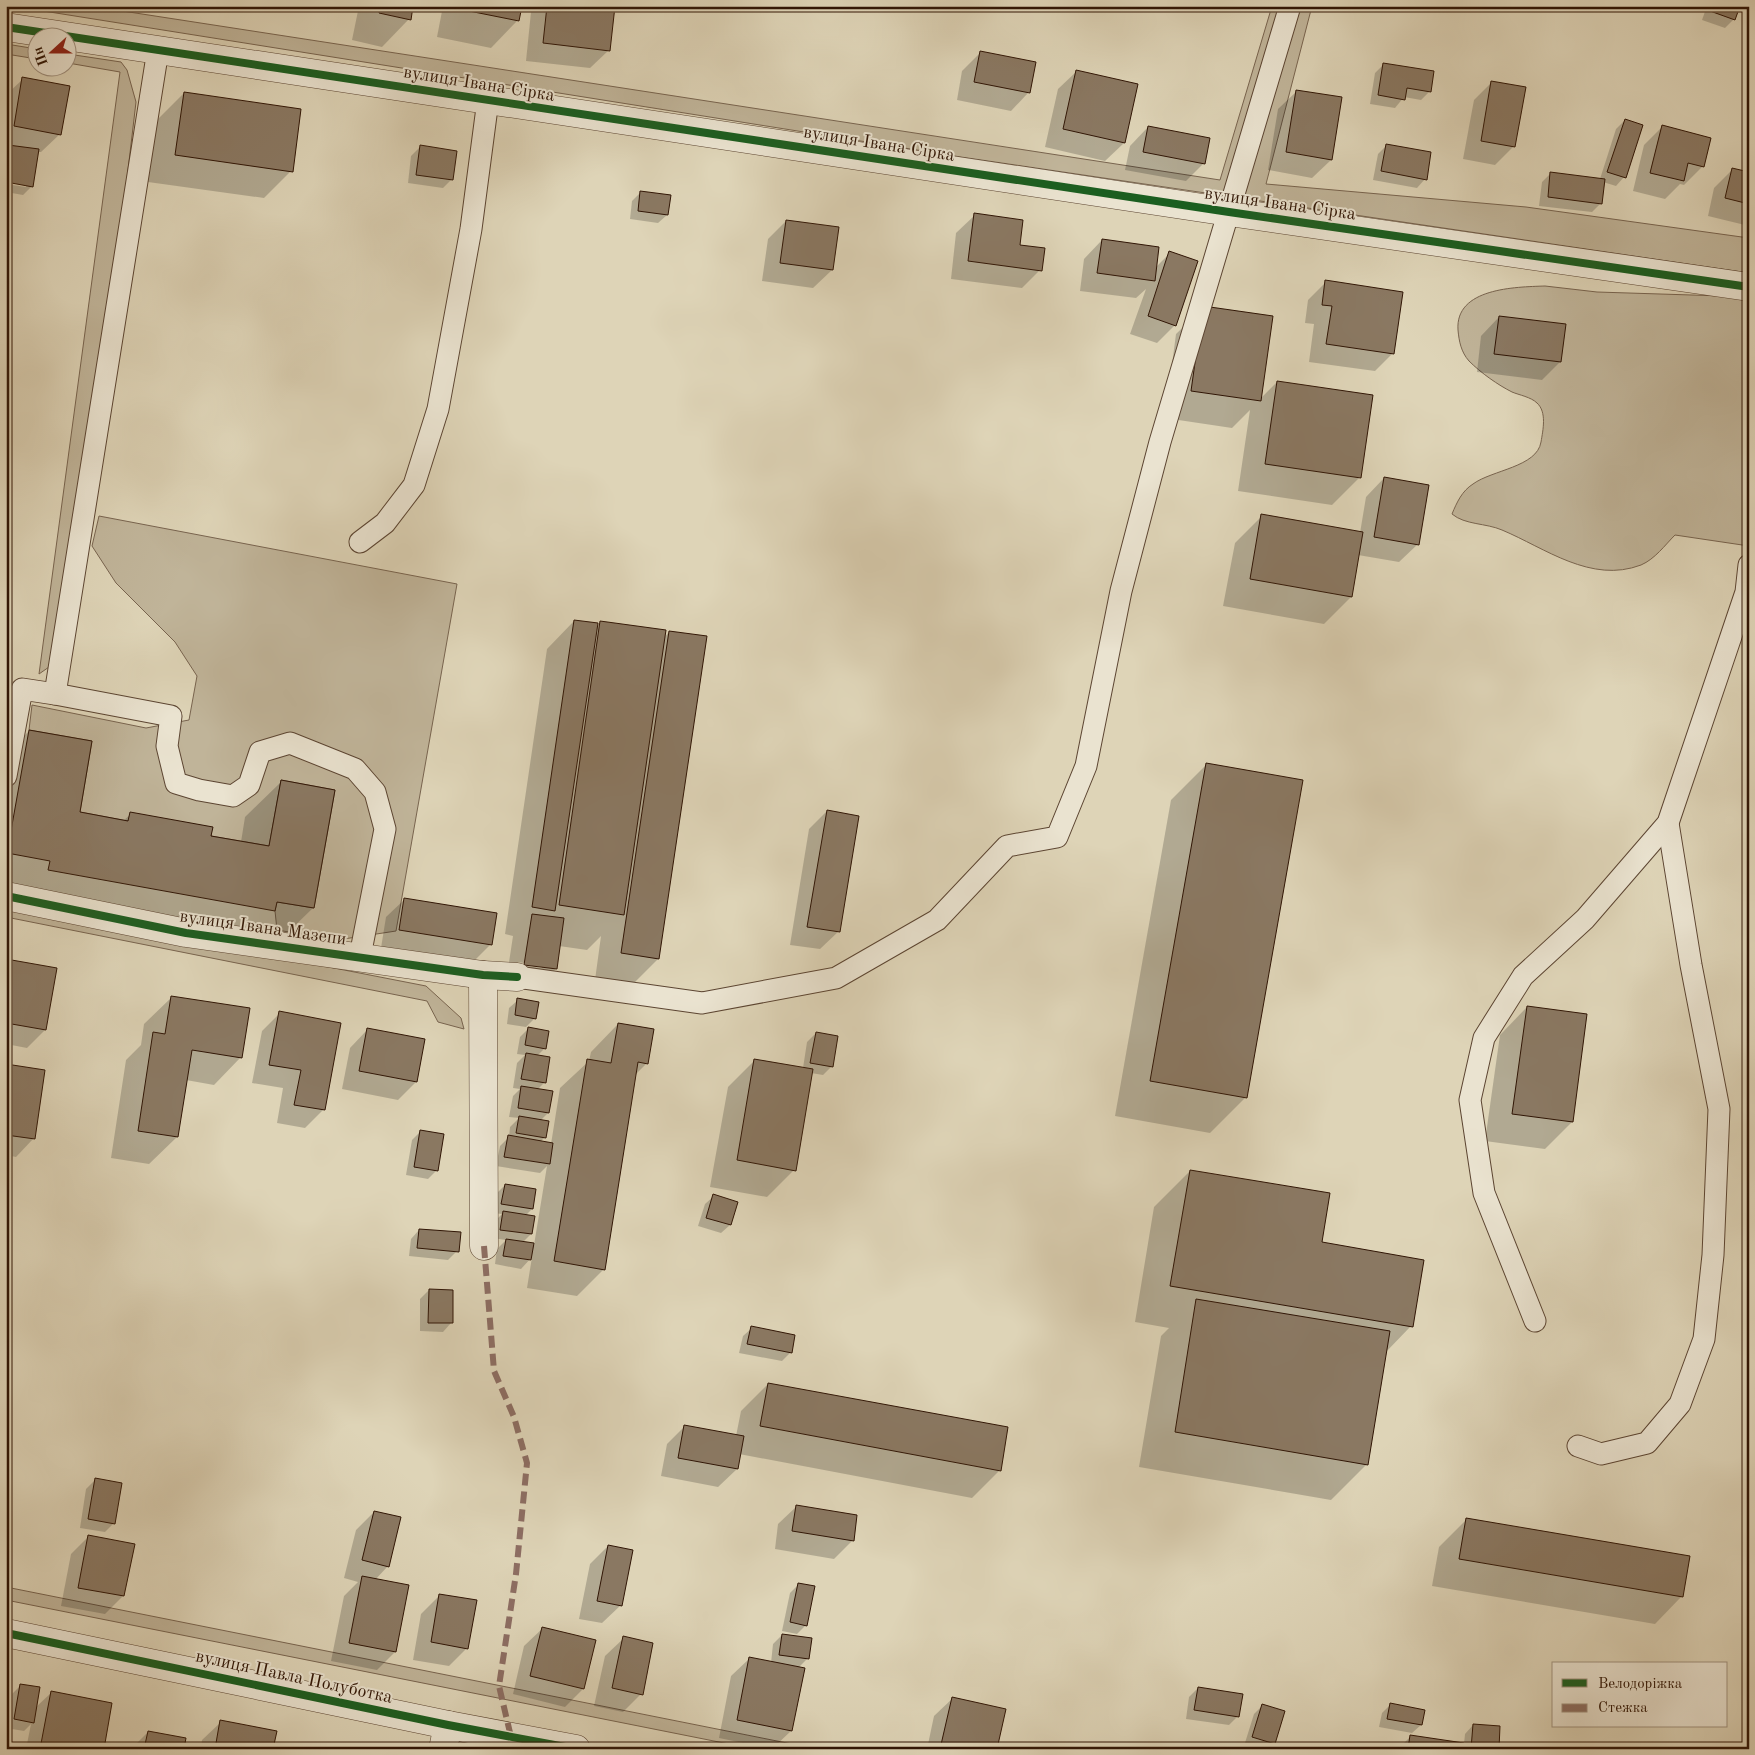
<svg xmlns="http://www.w3.org/2000/svg" width="1755" height="1755" font-family="'Old Standard TT',serif">
<style>
.green{fill:#c0b499;stroke:#78644f}
.shadow{fill:#0003;fill-rule:evenodd}
.building{fill:#8a7862;stroke:#301505}
.lines{fill:none;stroke-linecap:round;stroke-linejoin:round}
.service-casing{stroke:#5c4532;stroke-width:23}
.minor-casing{stroke:#5c4532;stroke-width:29}
.service{stroke:#eae3d0;stroke-width:21}
.minor{stroke:#eae3d0;stroke-width:28}
.quiet{stroke:#8d6e63;stroke-width:6;stroke-dasharray:12 6;stroke-linecap:butt}
.cycleway-casing{stroke:#eae3d0;stroke-width:11}
.cycleway{stroke:#1b5e20;stroke-width:8}
.labels{text-anchor:middle;dominant-baseline:central;stroke-width:4;stroke-linejoin:round;paint-order:stroke}
.street-label{font-size:18px;fill:#301505;stroke:#eae3d0}
</style>
<rect width="100%" height="100%" fill="#ded4b7"/>
<filter id="stains"><feTurbulence type="fractalNoise" baseFrequency=".004" numOctaves="4"/><feColorMatrix values="0 0 0 0 .2 0 0 0 0 .09 0 0 0 0 .02 0 0 0 .5 -.17"/></filter>
<radialGradient id="worn" r=".72"><stop offset=".6" stop-color="#630" stop-opacity="0"/><stop offset="1" stop-color="#630" stop-opacity=".3"/></radialGradient>
<!-- green -->
<g class="green">
<polygon points="12,6 90,6 1220,180 1272,6 1312,6 1266,184 1526,207 1749,238 1749,273 961,157"/>
<polygon points="6,44 37,49 37,59 6,54"/>
<polygon points="68,54 121,62 127,70 136,102 118,255 49,667 39,674 120,72 68,63"/>
<path d="M1545 286 1597 292 1723 296 1749 300V546L1675 535C1665 545 1655 559 1641 565 1591 584 1545 548 1502 530 1486 523 1465 525 1452 514 1457 502 1462 491 1473 484 1492 470 1537 467 1541 442 1543 430 1547 412 1537 403 1531 397 1519 395 1512 392 1498 385 1481 373 1469 361 1461 352 1459 341 1458 330 1455 288 1515 287 1545 286Z"/>
<polygon points="99,516 457,584 396,931 337,940 277,930 275,911 277,902 314,908 335,790 281,780 269,846 211,836 212,828 128,821 80,812 92,741 29,730 32,705 146,728 189,720 197,676 175,642 116,583 92,546"/>
<polygon points="6,904 426,986 461,1018 464,1029 438,1022 427,1001 6,917"/>
<polygon points="6,1587 817,1749 754,1749 6,1600"/>
</g>
<!-- shadow -->
<g class="shadow">
<polygon points="359,6 412,6 409,19 382,47 352,40"/>
<polygon points="443,6 521,6 518,20 491,48 437,37"/>
<polygon points="537,6 613,6 609,50 590,68 526,61 531,12"/>
<polygon points="1707,6 1739,6 1734,19 1725,28 1702,20"/>
<polygon points="981,52 1029,92 1011,111 957,100 962,71"/>
<polygon points="1384,64 1430,91 1421,100 1404,97 1395,108 1370,104 1375,73"/>
<polygon points="1077,71 1137,85 1124,143 1105,161 1045,147 1058,89"/>
<polygon points="23,79 60,134 41,152 37,152 32,186 23,195 6,192 6,184 26,187 26,184 6,181 8,146 6,146 6,95"/>
<polygon points="1492,82 1514,146 1495,165 1463,159 1474,100"/>
<polygon points="1297,91 1331,160 1312,178 1268,170 1278,109"/>
<polygon points="184,93 291,171 264,198 148,182 157,120"/>
<polygon points="1625,120 1624,177 1616,186 1603,182 1601,203 1592,212 1539,206 1542,182 1551,173 1600,179 1616,129"/>
<polygon points="1148,127 1204,163 1186,181 1125,170 1130,146"/>
<polygon points="1662,127 1703,166 1684,185 1680,184 1665,199 1633,191 1644,145"/>
<polygon points="1387,145 1425,179 1417,188 1373,180 1378,154"/>
<polygon points="420,147 452,179 443,188 408,183 411,156"/>
<polygon points="1733,169 1749,173 1749,226 1708,216 1714,188"/>
<polygon points="641,192 667,215 658,223 630,219 632,201"/>
<polygon points="975,215 1019,246 1040,270 1022,288 951,279 956,233"/>
<polygon points="786,221 832,270 813,288 762,281 768,239"/>
<polygon points="1102,240 1156,267 1170,253 1175,325 1157,343 1130,334 1146,289 1136,298 1080,291 1084,259"/>
<polygon points="1326,282 1393,353 1375,371 1309,362 1314,324 1305,323 1308,300"/>
<polygon points="1204,307 1260,399 1277,382 1359,478 1332,505 1238,491 1250,410 1232,428 1165,418 1176,334"/>
<polygon points="1499,317 1560,362 1542,380 1477,372 1481,336"/>
<polygon points="1384,478 1418,544 1399,562 1358,555 1351,597 1324,624 1223,606 1235,543 1262,516 1360,533 1366,497"/>
<path d="M574 621 597 625 601 622 664 638 669 632 658 959 631 986 595 980 601 936 587 950 559 946 556 969 537 987 506 982 513 936 505 934 547 649ZM518 962 542 966V968L517 965Z"/>
<polygon points="29,731 78,813 123,821 131,814 210,837 241,842 245,817 281,782 313,908 277,943 6,895 6,754"/>
<polygon points="1207,764 1246,1097 1210,1133 1115,1116 1171,800"/>
<polygon points="827,811 839,931 820,949 790,945 809,829"/>
<polygon points="405,899 491,944 472,963 381,948 386,917"/>
<polygon points="6,960 45,1030 27,1048 6,1044"/>
<polygon points="172,997 241,1057 214,1085 186,1080 177,1137 149,1164 111,1158 126,1060 141,1045 144,1024"/>
<polygon points="518,1000 535,1018 526,1027 507,1024 509,1008"/>
<polygon points="1527,1007 1572,1122 1545,1149 1485,1141 1500,1035"/>
<polygon points="280,1013 324,1109 305,1128 277,1123 283,1088 252,1083 262,1031"/>
<polygon points="618,1024 647,1063 635,1075 604,1269 577,1296 527,1288 532,1257 521,1269 495,1264 497,1249 506,1240 492,1238 495,1221 502,1214 493,1213 496,1194 505,1185 532,1209 525,1216 534,1217 531,1234 522,1243 534,1245 547,1166 540,1173 496,1166 500,1146 509,1137 510,1127 519,1118 509,1117 513,1096 520,1089 513,1088 517,1063 525,1055 517,1054 520,1037 528,1029 545,1048 537,1056 545,1082 537,1090 548,1113 540,1121 545,1137 540,1142 551,1144 560,1088 589,1061 591,1052"/>
<polygon points="368,1029 416,1082 398,1100 342,1089 350,1048"/>
<polygon points="816,1033 832,1066 823,1075 811,1073 794,1170 767,1197 710,1187 728,1087 755,1060 803,1068 807,1042"/>
<polygon points="6,1065 34,1138 16,1157 6,1155"/>
<polygon points="421,1131 437,1170 428,1179 406,1175 412,1140"/>
<polygon points="1190,1171 1320,1243 1411,1326 1385,1353 1367,1464 1331,1500 1139,1467 1161,1336 1169,1328 1135,1322 1154,1207"/>
<polygon points="714,1196 730,1225 721,1233 698,1226 705,1204"/>
<polygon points="419,1230 457,1251 448,1260 409,1256 411,1239"/>
<polygon points="429,1290 451,1323 443,1332 420,1331 420,1299"/>
<polygon points="752,1328 790,1353 782,1361 739,1353 743,1336"/>
<polygon points="768,1384 1000,1470 972,1498 739,1454 737,1469 718,1487 661,1476 667,1444 685,1426 736,1436 741,1411"/>
<polygon points="95,1480 114,1523 105,1532 80,1528 86,1489"/>
<polygon points="797,1506 852,1541 834,1559 775,1549 778,1524"/>
<polygon points="374,1512 388,1566 375,1580 395,1652 377,1670 331,1661 344,1596 358,1582 344,1578 356,1530"/>
<polygon points="1466,1520 1682,1596 1655,1624 1432,1586 1439,1547"/>
<polygon points="89,1536 133,1545 123,1596 105,1614 61,1606 71,1554"/>
<polygon points="608,1546 621,1605 602,1623 579,1619 590,1564"/>
<polygon points="799,1584 806,1625 797,1634 782,1631 790,1593"/>
<polygon points="439,1596 467,1648 449,1666 413,1660 421,1614"/>
<polygon points="543,1628 583,1689 565,1707 513,1694 524,1646"/>
<polygon points="782,1635 808,1658 798,1668 791,1731 772,1749 719,1738 731,1676 750,1658 771,1663 773,1644"/>
<polygon points="624,1638 641,1694 623,1712 594,1706 605,1656"/>
<polygon points="21,1685 35,1708 52,1692 102,1749 26,1749 31,1724 24,1731 6,1728 12,1694"/>
<polygon points="1198,1688 1238,1716 1229,1725 1186,1719 1189,1697"/>
<polygon points="953,1698 996,1749 927,1749 934,1716"/>
<polygon points="1391,1704 1421,1725 1412,1733 1379,1727 1382,1713"/>
<polygon points="1263,1705 1274,1743 1269,1749 1254,1749 1244,1746 1254,1714"/>
<polygon points="221,1722 272,1749 201,1749 202,1740"/>
<polygon points="1473,1725 1497,1749 1401,1749 1402,1745 1411,1736 1464,1744 1465,1734"/>
<polygon points="148,1732 183,1749 131,1749"/>
</g>
<!-- building -->
<g class="building">
<polygon points="380,6 413,6 411,20 379,13"/>
<polygon points="465,6 522,6 519,21 464,10"/>
<polygon points="547,6 615,6 610,51 543,43"/>
<polygon points="1712,6 1740,6 1735,20 1710,11"/>
<polygon points="980,51 1036,62 1030,93 974,82"/>
<polygon points="1383,63 1434,71 1431,92 1407,88 1405,100 1378,95"/>
<polygon points="1076,70 1138,84 1125,143 1063,129"/>
<polygon points="22,77 70,86 61,135 14,126"/>
<polygon points="1491,81 1526,87 1515,147 1481,141"/>
<polygon points="1296,90 1342,97 1332,160 1286,152"/>
<polygon points="184,92 301,109 293,172 175,155"/>
<polygon points="1625,119 1643,125 1626,178 1607,172"/>
<polygon points="1662,125 1711,138 1704,167 1688,163 1684,181 1650,173"/>
<polygon points="1148,126 1210,138 1205,164 1143,152"/>
<polygon points="1386,144 1431,152 1427,180 1381,171"/>
<polygon points="8,145 39,149 33,187 6,182"/>
<polygon points="420,145 457,151 453,180 416,175"/>
<polygon points="1732,168 1749,172 1749,204 1725,198"/>
<polygon points="1550,172 1605,179 1602,204 1548,197"/>
<polygon points="640,191 671,195 668,215 638,211"/>
<polygon points="974,213 1023,220 1020,245 1045,248 1042,271 968,261"/>
<polygon points="786,220 839,227 833,270 780,263"/>
<polygon points="1102,239 1159,247 1155,281 1097,273"/>
<polygon points="1169,251 1198,261 1176,326 1148,316"/>
<polygon points="1325,280 1403,292 1394,354 1326,344 1332,306 1322,305"/>
<polygon points="1203,306 1273,316 1261,401 1191,391"/>
<polygon points="1499,316 1566,324 1561,362 1494,354"/>
<polygon points="1277,381 1373,395 1361,478 1265,464"/>
<polygon points="1384,477 1429,485 1419,545 1374,537"/>
<polygon points="1261,514 1363,532 1352,597 1250,579"/>
<polygon points="574,620 598,623 555,911 532,907"/>
<polygon points="600,621 666,630 624,915 559,905"/>
<polygon points="669,631 707,636 659,959 621,953"/>
<polygon points="29,730 92,741 80,812 128,821 130,812 213,827 211,836 269,846 281,780 335,790 314,908 277,902 275,911 48,870 50,861 7,853"/>
<polygon points="1206,763 1303,780 1247,1098 1150,1081"/>
<polygon points="827,810 859,816 840,932 807,927"/>
<polygon points="404,898 497,913 492,945 399,930"/>
<polygon points="532,914 564,918 557,969 524,965"/>
<polygon points="6,959 57,968 46,1030 6,1023"/>
<polygon points="171,996 250,1008 242,1058 192,1050 178,1137 138,1131 153,1032 165,1034"/>
<polygon points="517,998 539,1002 536,1019 515,1015"/>
<polygon points="1527,1006 1587,1014 1573,1122 1512,1114"/>
<polygon points="279,1011 341,1023 325,1110 294,1105 301,1070 269,1065"/>
<polygon points="618,1023 654,1029 648,1064 638,1062 605,1270 554,1261 587,1059 611,1063"/>
<polygon points="528,1027 549,1031 546,1049 525,1045"/>
<polygon points="367,1028 425,1039 417,1082 359,1071"/>
<polygon points="816,1032 838,1036 833,1067 810,1063"/>
<polygon points="526,1053 550,1057 546,1083 521,1079"/>
<polygon points="754,1059 813,1069 796,1171 737,1160"/>
<polygon points="6,1064 45,1070 35,1139 6,1135"/>
<polygon points="521,1086 553,1091 549,1113 518,1108"/>
<polygon points="519,1116 549,1121 546,1138 516,1133"/>
<polygon points="420,1130 444,1134 438,1171 414,1167"/>
<polygon points="508,1135 553,1143 550,1164 504,1157"/>
<polygon points="1190,1170 1330,1193 1322,1242 1424,1260 1413,1327 1170,1286"/>
<polygon points="505,1184 536,1189 533,1209 501,1204"/>
<polygon points="713,1194 738,1202 731,1225 706,1218"/>
<polygon points="503,1211 535,1216 532,1234 500,1230"/>
<polygon points="419,1229 461,1232 459,1252 417,1248"/>
<polygon points="506,1239 534,1243 531,1260 503,1256"/>
<polygon points="429,1289 453,1290 453,1323 428,1323"/>
<polygon points="1196,1299 1390,1331 1368,1465 1175,1432"/>
<polygon points="751,1326 795,1335 792,1353 747,1344"/>
<polygon points="768,1383 1008,1427 1001,1471 760,1426"/>
<polygon points="684,1425 744,1436 738,1469 678,1458"/>
<polygon points="95,1478 122,1483 115,1524 88,1519"/>
<polygon points="796,1505 857,1515 854,1541 792,1531"/>
<polygon points="374,1511 401,1517 389,1567 362,1560"/>
<polygon points="1466,1518 1690,1556 1683,1597 1459,1559"/>
<polygon points="88,1535 135,1544 124,1596 78,1588"/>
<polygon points="608,1545 633,1550 622,1606 597,1601"/>
<polygon points="362,1576 409,1585 396,1652 349,1643"/>
<polygon points="798,1583 815,1586 807,1626 790,1622"/>
<polygon points="439,1594 477,1600 468,1649 431,1642"/>
<polygon points="542,1627 596,1640 584,1689 530,1676"/>
<polygon points="782,1634 812,1638 809,1659 779,1655"/>
<polygon points="623,1636 653,1643 643,1695 612,1688"/>
<polygon points="749,1657 805,1668 792,1731 737,1720"/>
<polygon points="20,1684 40,1687 34,1723 14,1719"/>
<polygon points="1198,1687 1243,1694 1239,1717 1194,1710"/>
<polygon points="51,1691 112,1703 104,1749 40,1749"/>
<polygon points="952,1697 1006,1709 997,1749 940,1749"/>
<polygon points="1390,1703 1425,1710 1422,1725 1387,1719"/>
<polygon points="1262,1704 1285,1711 1275,1744 1252,1737"/>
<polygon points="220,1720 277,1731 273,1749 215,1749"/>
<polygon points="1473,1724 1500,1726 1499,1749 1471,1749"/>
<polygon points="148,1731 186,1738 184,1749 144,1749"/>
<polygon points="1410,1735 1464,1743 1463,1749 1408,1749"/>
</g>
<g class="lines">
<!-- service casing -->
<g class="service-casing">
<g id="service">
<polyline points="360,542 385,523 414,485 438,409 471,229 488,100"/>
<polyline points="55,694 171,716 167,746 176,783 199,790 233,796 249,785 260,752 290,743 355,769 375,792 385,829 360,956"/>
<polyline points="6,776 22,689 55,694 158,50"/>
<polyline points="517,977 702,1003 836,978 937,920 1007,846 1057,837 1086,766 1121,591 1160,442 1290,6"/>
<polyline points="1535,1321 1484,1193 1470,1100 1484,1038 1523,976 1585,919 1668,823 1746,592 1749,565"/>
<polyline points="1578,1446 1601,1454 1647,1443 1680,1404 1704,1339 1713,1255 1719,1109 1691,965 1668,823"/>
</g>
</g>
<!-- minor casing -->
<g class="minor-casing">
<g id="minor">
<polyline points="6,27 1229,212 1749,287"/>
<polyline points="6,896 186,933 483,975 517,977"/>
<polyline points="483,975 484,1246"/>
<polyline points="6,1633 448,1725 576,1749"/>
<polyline points="443,1749 448,1725"/>
</g>
</g>
<!-- service -->
<use href="#service" class="service"/>
<!-- minor -->
<use href="#minor" class="minor"/>
<!-- quiet -->
<polyline class="quiet" points="484,1246 494,1371 514,1417 527,1463 516,1574 499,1686 511,1737"/>
<!-- cycleway casing -->
<g class="cycleway-casing">
<g id="cycleway">
<polyline points="6,27 1229,212 1749,287"/>
<polyline points="6,896 186,933 483,975 517,977"/>
<polyline points="6,1633 448,1725 576,1749"/>
</g>
</g>
<!-- cycleway -->
<use href="#cycleway" class="cycleway"/>
</g>
<g class="labels">
<!-- street labels -->
<g class="street-label">
<text transform="translate(479 84) rotate(9)">вулиця Івана Сірка</text>
<text transform="translate(879 144) rotate(9)">вулиця Івана Сірка</text>
<text transform="translate(1280 204) rotate(8)">вулиця Івана Сірка</text>
<text transform="translate(263 928) rotate(8)">вулиця Івана Мазепи</text>
<text transform="translate(294 1677) rotate(12)">вулиця Павла Полуботка</text>
</g>
</g>
<!-- margin -->
<rect width="1755" height="1755" fill="none" stroke="#ded4b7" stroke-width="25"/>
<rect x="8" y="8" width="1740" height="1740" fill="none" stroke="#301505" stroke-width="2.5"/>
<rect x="12" y="12" width="1730" height="1730" fill="none" stroke="#301505"/>
<!-- legend -->
<rect x="1552" y="1662" width="175" height="65" fill="#eae3d0" stroke="#a0917f"/>
<rect x="1562" y="1679" width="25" height="8" fill="#1b5e20" stroke="#a0917f"/>
<text x="1598" y="1688" font-size="15" fill="#301505">Велодоріжка</text>
<rect x="1562" y="1704" width="25" height="8" fill="#8d6e63" stroke="#a0917f"/>
<text x="1598" y="1712" font-size="15" fill="#301505">Стежка</text>
<!-- north arrow -->
<g transform="translate(52 52) rotate(249)"><circle r="24" fill="#eae3d0" stroke="#a0917f"/>
<path d="M0-4L9 19L0 12L-9 19Z" fill="#8f2418"/>
<text y="-8" font-size="14" font-weight="bold" text-anchor="middle" fill="#301505">Пн</text>
</g>
<rect width="100%" height="100%" filter="url(#stains)"/>
<rect width="100%" height="100%" fill="url(#worn)"/>
</svg>
